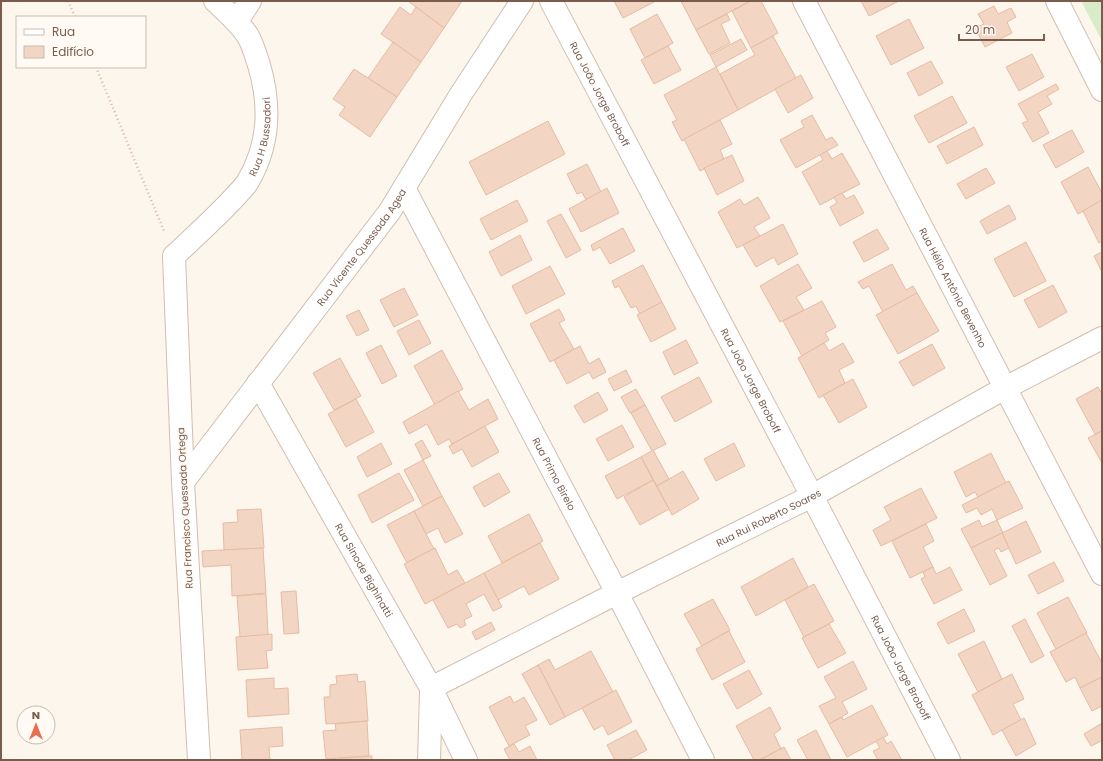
<svg xmlns="http://www.w3.org/2000/svg" width="1103" height="761" font-family="Poppins,sans-serif">
<style>
.green{fill:#d8ecc9}
.building{fill:#f3d5c3;stroke:#e6bba3}
.lines{fill:none;stroke-linecap:round;stroke-linejoin:round}
.minor-casing{stroke:#d1beb0;stroke-width:24}
.path{stroke:#d9b8a5;stroke-width:2.5;stroke-dasharray:1 3;stroke-linecap:butt}
.minor{stroke:#fff;stroke-width:22}
.labels{text-anchor:middle;dominant-baseline:central;stroke-width:3;stroke-linejoin:round;paint-order:stroke}
.street-label{font-size:10px;fill:#7a5c4d;stroke:#fffaf3}
</style>
<rect width="100%" height="100%" fill="#fdf6ec"/>
<!-- green -->
<polygon class="green" points="1081,1 1102,1 1102,41"/>
<!-- building -->
<g class="building">
<polygon points="408,1 462,1 444,28"/>
<polygon points="614,1 656,1 623,18"/>
<polygon points="681,1 750,1 696,30"/>
<polygon points="751,1 761,1 778,33 751,48 732,11"/>
<polygon points="861,1 899,1 869,16"/>
<polygon points="994,6 998,14 1011,8 1016,17 1007,22 1012,33 985,47 975,28 984,24 978,14"/>
<polygon points="400,7 411,15 416,7 444,28 421,62 381,34"/>
<polygon points="657,14 673,43 645,58 630,29"/>
<polygon points="727,14 730,20 721,24 730,43 709,54 696,30"/>
<polygon points="909,19 924,48 891,65 876,36"/>
<polygon points="773,36 796,78 738,110 720,74 755,55 751,48"/>
<polygon points="741,39 747,50 716,67 710,55"/>
<polygon points="393,42 421,62 397,97 368,78"/>
<polygon points="668,46 681,70 654,84 641,60"/>
<polygon points="1032,54 1044,77 1019,91 1006,67"/>
<polygon points="931,61 943,83 919,96 907,73"/>
<polygon points="716,67 738,110 682,141 672,122 677,120 664,95"/>
<polygon points="354,69 397,97 370,137 339,115 345,107 333,99"/>
<polygon points="801,75 813,98 788,113 775,89"/>
<polygon points="1056,84 1059,89 1047,96 1052,104 1038,112 1049,133 1033,142 1022,123 1028,121 1018,104"/>
<polygon points="952,96 967,123 929,143 914,116"/>
<polygon points="812,115 826,140 832,137 838,145 796,168 780,140 804,127 801,121"/>
<polygon points="720,120 732,144 720,150 724,159 700,171 684,139"/>
<polygon points="548,121 565,154 486,195 469,162"/>
<polygon points="974,127 983,145 947,164 937,146"/>
<polygon points="1072,130 1084,152 1056,168 1043,145"/>
<polygon points="827,151 832,159 842,153 860,184 820,205 802,172 823,160 820,155"/>
<polygon points="732,155 744,181 717,195 704,168"/>
<polygon points="587,164 601,192 586,200 582,192 577,194 567,174"/>
<polygon points="1088,167 1102,193 1102,201 1078,214 1061,182"/>
<polygon points="986,168 995,183 966,199 957,184"/>
<polygon points="607,188 619,213 581,232 569,209"/>
<polygon points="842,193 846,199 854,195 864,213 840,226 830,207 837,203 834,197"/>
<polygon points="758,197 770,218 754,227 760,236 737,248 718,212 740,199 744,205"/>
<polygon points="517,200 528,221 491,240 480,219"/>
<polygon points="1102,200 1102,241 1099,243 1083,211"/>
<polygon points="1009,205 1016,219 987,234 980,221"/>
<polygon points="561,214 581,250 566,258 547,221"/>
<polygon points="783,224 798,254 778,265 774,257 756,267 743,245"/>
<polygon points="623,228 635,251 610,264 600,247 593,251 591,245"/>
<polygon points="877,229 889,249 864,262 853,242"/>
<polygon points="520,235 532,260 501,276 489,252"/>
<polygon points="1026,242 1046,281 1014,297 994,259"/>
<polygon points="1102,252 1102,272 1094,256"/>
<polygon points="798,264 812,288 796,297 804,310 780,322 760,286"/>
<polygon points="892,264 906,290 913,286 917,293 883,312 869,286 863,289 858,282"/>
<polygon points="643,265 662,302 640,314 636,306 631,308 619,286 615,288 612,281"/>
<polygon points="550,266 565,294 526,314 512,286"/>
<polygon points="1053,285 1067,312 1039,328 1024,300"/>
<polygon points="404,288 418,315 394,327 380,300"/>
<polygon points="917,293 939,331 898,354 876,315"/>
<polygon points="822,301 836,327 825,333 829,340 802,356 783,321"/>
<polygon points="662,302 676,329 651,342 637,315"/>
<polygon points="559,309 565,320 559,323 574,349 550,362 530,324"/>
<polygon points="359,310 369,330 357,336 346,316"/>
<polygon points="419,320 431,343 409,355 397,331"/>
<polygon points="686,340 698,363 674,375 663,352"/>
<polygon points="824,343 829,351 843,343 854,362 839,370 845,383 819,398 798,358"/>
<polygon points="932,344 945,368 913,386 899,362"/>
<polygon points="381,345 397,376 382,384 366,353"/>
<polygon points="580,346 589,364 599,358 606,372 593,379 589,372 567,384 554,360"/>
<polygon points="442,350 463,389 435,405 414,366"/>
<polygon points="340,358 361,396 334,410 313,373"/>
<polygon points="626,370 632,382 614,391 608,379"/>
<polygon points="699,377 712,402 675,422 661,397"/>
<polygon points="853,379 867,407 839,423 823,395"/>
<polygon points="1098,387 1102,394 1102,431 1095,434 1076,399"/>
<polygon points="636,389 645,405 630,413 621,397"/>
<polygon points="458,391 469,410 488,399 498,419 452,444 449,439 438,445 427,424 409,434 403,422"/>
<polygon points="598,392 608,410 584,423 574,406"/>
<polygon points="356,399 374,432 346,447 328,414"/>
<polygon points="645,405 666,444 652,451 631,413"/>
<polygon points="622,425 634,447 608,461 596,439"/>
<polygon points="485,426 499,452 472,467 462,449 453,454 449,446"/>
<polygon points="1102,431 1102,463 1088,438"/>
<polygon points="422,440 431,456 423,460 415,444"/>
<polygon points="381,443 392,464 367,477 357,457"/>
<polygon points="734,443 745,466 716,481 704,459"/>
<polygon points="653,450 669,479 657,486 641,457"/>
<polygon points="991,453 1006,483 978,497 975,492 966,497 954,472"/>
<polygon points="641,457 653,480 617,499 605,476"/>
<polygon points="423,460 442,496 423,506 404,470"/>
<polygon points="683,471 699,499 672,515 657,486"/>
<polygon points="399,473 414,500 372,523 358,495"/>
<polygon points="499,473 510,492 484,507 473,487"/>
<polygon points="653,480 669,509 640,525 624,497"/>
<polygon points="1009,481 1023,508 997,520 992,509 981,515 977,508 966,513 962,505"/>
<polygon points="921,488 937,518 881,546 873,530 891,520 884,507"/>
<polygon points="442,496 463,534 445,543 438,528 426,534 414,511"/>
<polygon points="261,509 264,548 224,550 223,523 238,522 237,510"/>
<polygon points="414,511 434,549 407,563 387,525"/>
<polygon points="529,514 543,541 502,563 488,536"/>
<polygon points="979,520 982,527 997,520 1003,533 971,548 961,529"/>
<polygon points="1026,521 1041,552 1016,564 1002,533"/>
<polygon points="926,524 934,541 923,547 933,567 910,578 892,541"/>
<polygon points="1002,533 1009,548 1001,552 999,548 994,550 1007,576 990,585 971,548"/>
<polygon points="540,543 559,579 529,595 524,586 498,600 484,573"/>
<polygon points="263,548 266,593 232,596 231,565 203,567 202,551"/>
<polygon points="435,548 448,575 457,570 465,583 425,604 404,564"/>
<polygon points="793,558 808,587 756,616 741,587"/>
<polygon points="1054,562 1064,581 1038,594 1028,575"/>
<polygon points="933,567 936,574 950,567 962,590 934,604 921,579 925,577 923,572"/>
<polygon points="484,573 502,607 493,611 484,594 466,604 472,616 464,620 466,625 460,628 457,624 448,628 433,600"/>
<polygon points="814,584 834,621 804,637 785,600"/>
<polygon points="296,591 299,633 284,634 281,592"/>
<polygon points="266,594 268,635 240,637 237,596"/>
<polygon points="1068,597 1087,633 1056,649 1037,613"/>
<polygon points="713,599 730,630 702,646 684,614"/>
<polygon points="964,609 975,631 948,644 937,623"/>
<polygon points="1025,619 1044,656 1031,663 1012,626"/>
<polygon points="491,622 495,630 476,640 472,632"/>
<polygon points="829,624 846,653 818,668 802,638"/>
<polygon points="729,631 745,662 712,680 696,649"/>
<polygon points="1086,633 1102,663 1102,677 1080,688 1075,677 1066,682 1050,652"/>
<polygon points="272,634 272,650 266,651 268,668 238,670 236,637"/>
<polygon points="984,641 1002,679 978,692 958,654"/>
<polygon points="591,651 613,692 565,717 538,665 549,659 555,670"/>
<polygon points="853,661 867,689 842,702 848,713 829,724 819,706 836,698 824,677"/>
<polygon points="538,665 565,717 550,725 522,674"/>
<polygon points="749,670 762,694 737,709 723,684"/>
<polygon points="357,674 358,682 365,681 368,721 326,724 324,697 330,697 330,685 337,684 336,676"/>
<polygon points="1012,674 1024,699 1013,704 1021,720 993,735 972,695"/>
<polygon points="1102,677 1102,706 1092,711 1080,688"/>
<polygon points="274,678 274,689 288,688 289,714 248,717 246,680"/>
<polygon points="616,690 632,722 608,735 603,725 594,730 582,708"/>
<polygon points="510,696 514,703 524,697 537,720 525,726 530,735 509,746 489,707"/>
<polygon points="872,705 888,735 847,757 829,724 842,717 843,720"/>
<polygon points="770,707 781,729 774,734 781,749 759,760 754,760 736,726"/>
<polygon points="1024,718 1036,744 1016,756 1002,730"/>
<polygon points="367,721 369,756 326,759 323,731 336,730 335,724"/>
<polygon points="1102,723 1102,743 1101,741 1091,746 1084,734"/>
<polygon points="282,727 283,746 269,747 270,760 242,760 240,730"/>
<polygon points="636,730 647,750 628,760 615,760 607,745"/>
<polygon points="816,730 831,760 808,760 797,740"/>
<polygon points="883,737 887,744 891,741 902,760 878,760 873,751 880,748 876,741"/>
<polygon points="514,744 519,752 530,746 537,760 510,760 504,749"/>
<polygon points="784,747 791,760 762,760 762,759"/>
<polygon points="372,756 372,760 340,760 340,758"/>
</g>
<g class="lines">
<!-- minor casing -->
<g class="minor-casing">
<g id="minor">
<path id="s1" d="M551 1 812 496 949 760"/>
<path id="s2" d="M804 1 1102 574"/>
<polyline points="1057,1 1102,90"/>
<polyline points="237,21 250,1"/>
<path id="s3" d="M404 188 617 593 703 760"/>
<path id="s4" d="M258 383 431 688 466 760"/>
<path id="s5" d="M183 482 390 211 461 94 522 1"/>
<path id="s6" d="M431 688 617 593 812 496 1005 388 1102 338"/>
<path id="s7" d="M199 760 183 482 174 256C193 238 213 220 231 201 236 195 243 189 247 183 270 145 271 106 259 65 256 56 253 45 248 36 239 22 227 12 215 1"/>
<polyline points="429,760 431,691"/>
</g>
</g>
<!-- path -->
<g class="path">
<polyline points="68,1 75,17"/>
<polyline points="96,67 164,231"/>
</g>
<!-- minor -->
<use href="#minor" class="minor"/>
</g>
<g class="labels">
<!-- street labels -->
<g class="street-label">
<text stroke="none"><textPath href="#s1" startOffset="105">Rua João Jorge Broboff</textPath></text>
<text stroke="none"><textPath href="#s7" startOffset="657">Rua H Bussadori</textPath></text>
<text stroke="none"><textPath href="#s5" startOffset="295">Rua Vicente Quessada Agea</textPath></text>
<text stroke="none"><textPath href="#s2" startOffset="323">Rua Hélio Antônio Bevenho</textPath></text>
<text stroke="none"><textPath href="#s1" startOffset="429">Rua João Jorge Broboff</textPath></text>
<text stroke="none"><textPath href="#s3" startOffset="323">Rua Primo Birelo</textPath></text>
<text transform="translate(185 508) rotate(-93)">Rua Francisco Quessada Ortega</text>
<text stroke="none"><textPath href="#s6" startOffset="378">Rua Rui Roberto Soares</textPath></text>
<text stroke="none"><textPath href="#s4" startOffset="215">Rua Sinode Bighinatti</textPath></text>
<text stroke="none"><textPath href="#s1" startOffset="753">Rua João Jorge Broboff</textPath></text>
</g>
</g>
<!-- border -->
<rect width="1103" height="761" fill="none" stroke="#7a5c4d" stroke-width="4"/>
<!-- legend -->
<rect x="16" y="16" width="130" height="52" fill="#fffaf3" stroke="#cabbb1"/>
<rect x="24" y="29" width="20" height="6" fill="#ffffff" stroke="#cabbb1"/>
<text x="52" y="36" font-size="12" fill="#7a5c4d">Rua</text>
<rect x="24" y="46" width="20" height="12" fill="#f3d5c3" stroke="#cabbb1"/>
<text x="52" y="56" font-size="12" fill="#7a5c4d">Edifício</text>
<!-- north arrow -->
<g transform="translate(36 725)"><circle r="19" fill="#fffaf3" stroke="#cabbb1"/>
<path d="M0-3L7 15L0 10L-7 15Z" fill="#e76f51"/>
<text y="-6" font-size="11" font-weight="bold" text-anchor="middle" fill="#7a5c4d">N</text>
</g>
<!-- scale -->
<path d="M959 34v6h85v-6" fill="none" stroke="#7a5c4d" stroke-width="2"/>
<text x="965" y="34" font-size="12" fill="#7a5c4d" stroke="#fffaf3" stroke-width="3" paint-order="stroke">20 m</text>
</svg>
